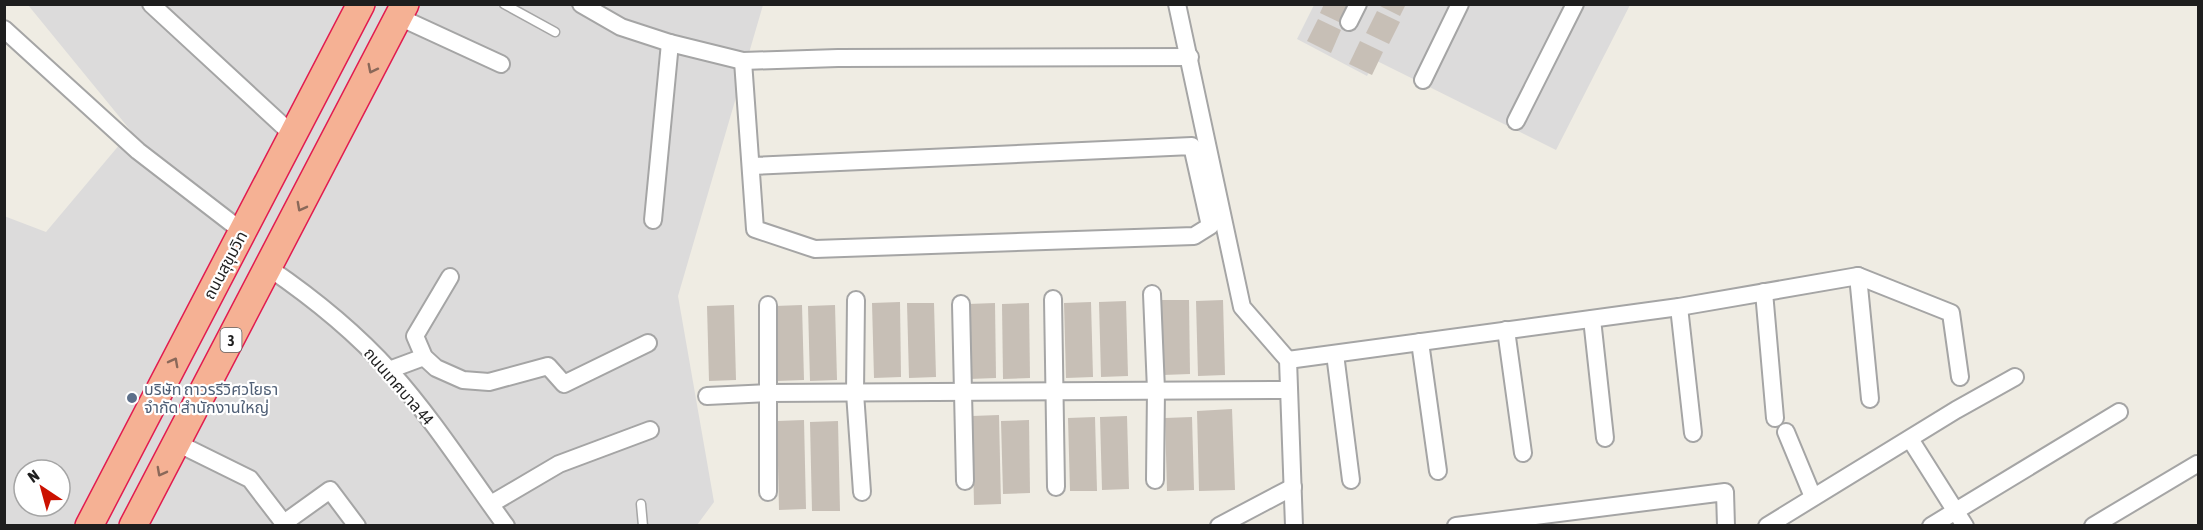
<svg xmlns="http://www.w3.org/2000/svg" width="2203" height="530" font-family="'Asap Condensed','Noto Sans Thai',sans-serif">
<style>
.residential{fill:#dcdbdb;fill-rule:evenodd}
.building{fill:#c7bfb6}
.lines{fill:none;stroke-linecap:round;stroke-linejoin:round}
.service-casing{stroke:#a5a5a5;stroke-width:11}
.minor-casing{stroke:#a5a5a5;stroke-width:20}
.trunk-casing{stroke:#e21c4f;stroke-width:30}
.service{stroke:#fff;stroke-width:8}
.minor{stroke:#fff;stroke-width:16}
.trunk{stroke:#f5b194;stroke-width:27}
.oneway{stroke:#8a6859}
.service-dot{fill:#5c6f8a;stroke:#fff;stroke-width:2}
.labels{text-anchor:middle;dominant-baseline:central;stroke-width:4.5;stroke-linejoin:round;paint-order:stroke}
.shield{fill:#fff;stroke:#626262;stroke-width:1.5}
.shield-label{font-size:15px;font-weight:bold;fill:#1e1e1e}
.street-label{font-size:16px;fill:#1e1e1e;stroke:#fff}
.service-label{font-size:16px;fill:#4e5e75;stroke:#fff;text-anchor:start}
</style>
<rect width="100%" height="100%" fill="#efece3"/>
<!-- residential -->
<g class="residential">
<path d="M28 5H763L678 296 714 502 697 525H5L4 216 46 232 131 131ZM24 470H60V506H24Z"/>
<polygon points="1314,5 1630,5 1556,150 1375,60 1367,76 1297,39"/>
</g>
<!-- building -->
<g class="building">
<polygon points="1324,4 1353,4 1343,24 1320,13"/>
<polygon points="1376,4 1406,4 1400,16"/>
<polygon points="1377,11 1400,22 1389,44 1366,33"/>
<polygon points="1318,19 1341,30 1331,53 1307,41"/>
<polygon points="1360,41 1383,52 1372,75 1349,64"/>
<polygon points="1161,300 1189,300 1190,374 1163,375"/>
<polygon points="1223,300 1225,375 1198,376 1196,301"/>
<polygon points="1126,301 1128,376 1101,377 1099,302"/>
<polygon points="900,302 901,377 874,378 872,303"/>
<polygon points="1091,302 1093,377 1066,378 1064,303"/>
<polygon points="907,303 934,303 936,377 909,378"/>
<polygon points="995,303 996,378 969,379 968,304"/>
<polygon points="1029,303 1030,378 1003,379 1002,304"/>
<polygon points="734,305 736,380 709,381 707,306"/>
<polygon points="802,305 804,380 777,381 775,306"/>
<polygon points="835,305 837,380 810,381 808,306"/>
<polygon points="1232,409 1235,490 1199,491 1197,411"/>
<polygon points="999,415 1001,504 974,505 972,416"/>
<polygon points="1127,416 1129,489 1102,490 1100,417"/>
<polygon points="1095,417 1097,491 1070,491 1068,418"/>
<polygon points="1192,417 1194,490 1167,491 1165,418"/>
<polygon points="804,420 806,509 779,510 777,421"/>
<polygon points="1029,420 1030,493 1003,494 1001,421"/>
<polygon points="838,421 840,511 812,511 810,422"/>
</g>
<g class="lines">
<!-- service casing -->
<g class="service-casing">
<g id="service">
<polyline points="504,4 555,32"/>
<polyline points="641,504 643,526"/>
</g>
</g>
<!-- minor casing -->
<g class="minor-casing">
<g id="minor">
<polyline points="151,4 294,136"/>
<polyline points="581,4 621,27 670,43 743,61 838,58 1190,57"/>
<polyline points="1177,4 1242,307 1288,360 1294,526"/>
<polyline points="399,17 501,64"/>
<polyline points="1349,22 1358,4"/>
<polyline points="4,29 138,151 243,232"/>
<polyline points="743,61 755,229 815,249 1194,236 1210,226 1192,146 751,166"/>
<polyline points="1423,80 1460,4"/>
<polyline points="1516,121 1575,4"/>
<polyline points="653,220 670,43"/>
<path d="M269 268C313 298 355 332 391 372 433 419 468 474 506 526"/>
<polyline points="1858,276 1870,399"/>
<polyline points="450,277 415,336 424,357 436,368 463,380 489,382 548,366 564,384 648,343"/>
<polyline points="1764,292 1775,418"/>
<polyline points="1152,294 1156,390 1155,480"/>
<polyline points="1053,299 1056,487"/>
<polyline points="856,300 855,393 862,492"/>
<polyline points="961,304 965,481"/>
<polyline points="1679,307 1693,433"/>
<polyline points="1592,319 1605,438"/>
<polyline points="1506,330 1523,453"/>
<polyline points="1420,342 1438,471"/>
<polyline points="1335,354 1351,480"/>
<polyline points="1288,360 1679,307 1858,276 1951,313 1960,377"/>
<polyline points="389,370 424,357"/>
<polyline points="707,396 768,393 1289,390"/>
<polyline points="1786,432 1813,497"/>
<polyline points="1910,439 1965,526"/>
<polyline points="177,443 250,479 286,526"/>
<polyline points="768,492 768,305"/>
<polyline points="491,504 559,464 650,430"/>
<polyline points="284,523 330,490 357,526"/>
<polyline points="1219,526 1293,487"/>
<polyline points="1456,526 1725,492 1726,526"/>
<polyline points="1767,526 1956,410 2015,377"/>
<polyline points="1931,526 2119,412"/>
<polyline points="2093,526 2197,464"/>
</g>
</g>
<!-- trunk casing -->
<g class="trunk-casing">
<g id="trunk">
<polyline points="89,526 361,4"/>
<polyline points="133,526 405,4"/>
</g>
</g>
<!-- service -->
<use href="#service" class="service"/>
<!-- minor -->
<use href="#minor" class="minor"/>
<!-- trunk -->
<use href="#trunk" class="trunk"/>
</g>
<!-- one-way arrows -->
<defs><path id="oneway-chevron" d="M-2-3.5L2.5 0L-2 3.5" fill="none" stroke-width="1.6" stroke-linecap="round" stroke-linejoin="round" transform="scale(1.5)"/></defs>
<g class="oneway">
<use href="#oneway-chevron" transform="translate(372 69) rotate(117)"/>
<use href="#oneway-chevron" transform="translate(301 207) rotate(118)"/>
<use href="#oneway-chevron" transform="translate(174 362) rotate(-62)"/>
<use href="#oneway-chevron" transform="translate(161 472) rotate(118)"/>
</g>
<!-- markers -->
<circle class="service-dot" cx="132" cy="398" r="6"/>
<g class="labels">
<!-- shield labels -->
<rect class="shield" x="220.5" y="328" width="21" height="24" rx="4.5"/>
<g class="shield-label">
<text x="231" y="340">3</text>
</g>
<!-- street labels -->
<g class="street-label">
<text transform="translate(225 265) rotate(-62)">ถนนสุขุมวิท</text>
<text transform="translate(399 386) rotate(49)">ถนนเทศบาล 44</text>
</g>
<!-- service labels -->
<g class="service-label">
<text x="144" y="389">บริษัท ถาวรรีวิศวโยธา<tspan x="144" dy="18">จำกัด สำนักงานใหญ่</tspan></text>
</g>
</g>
<!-- border -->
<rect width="2203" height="530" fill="none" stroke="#1e1e1e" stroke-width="12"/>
<!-- north arrow -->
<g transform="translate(42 488) rotate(324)"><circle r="28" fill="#ffffff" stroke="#a5a5a5" stroke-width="1.5"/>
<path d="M0-4.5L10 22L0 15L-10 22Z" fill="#cb1100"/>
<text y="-9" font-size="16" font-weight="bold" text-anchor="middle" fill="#1e1e1e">N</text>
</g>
</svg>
